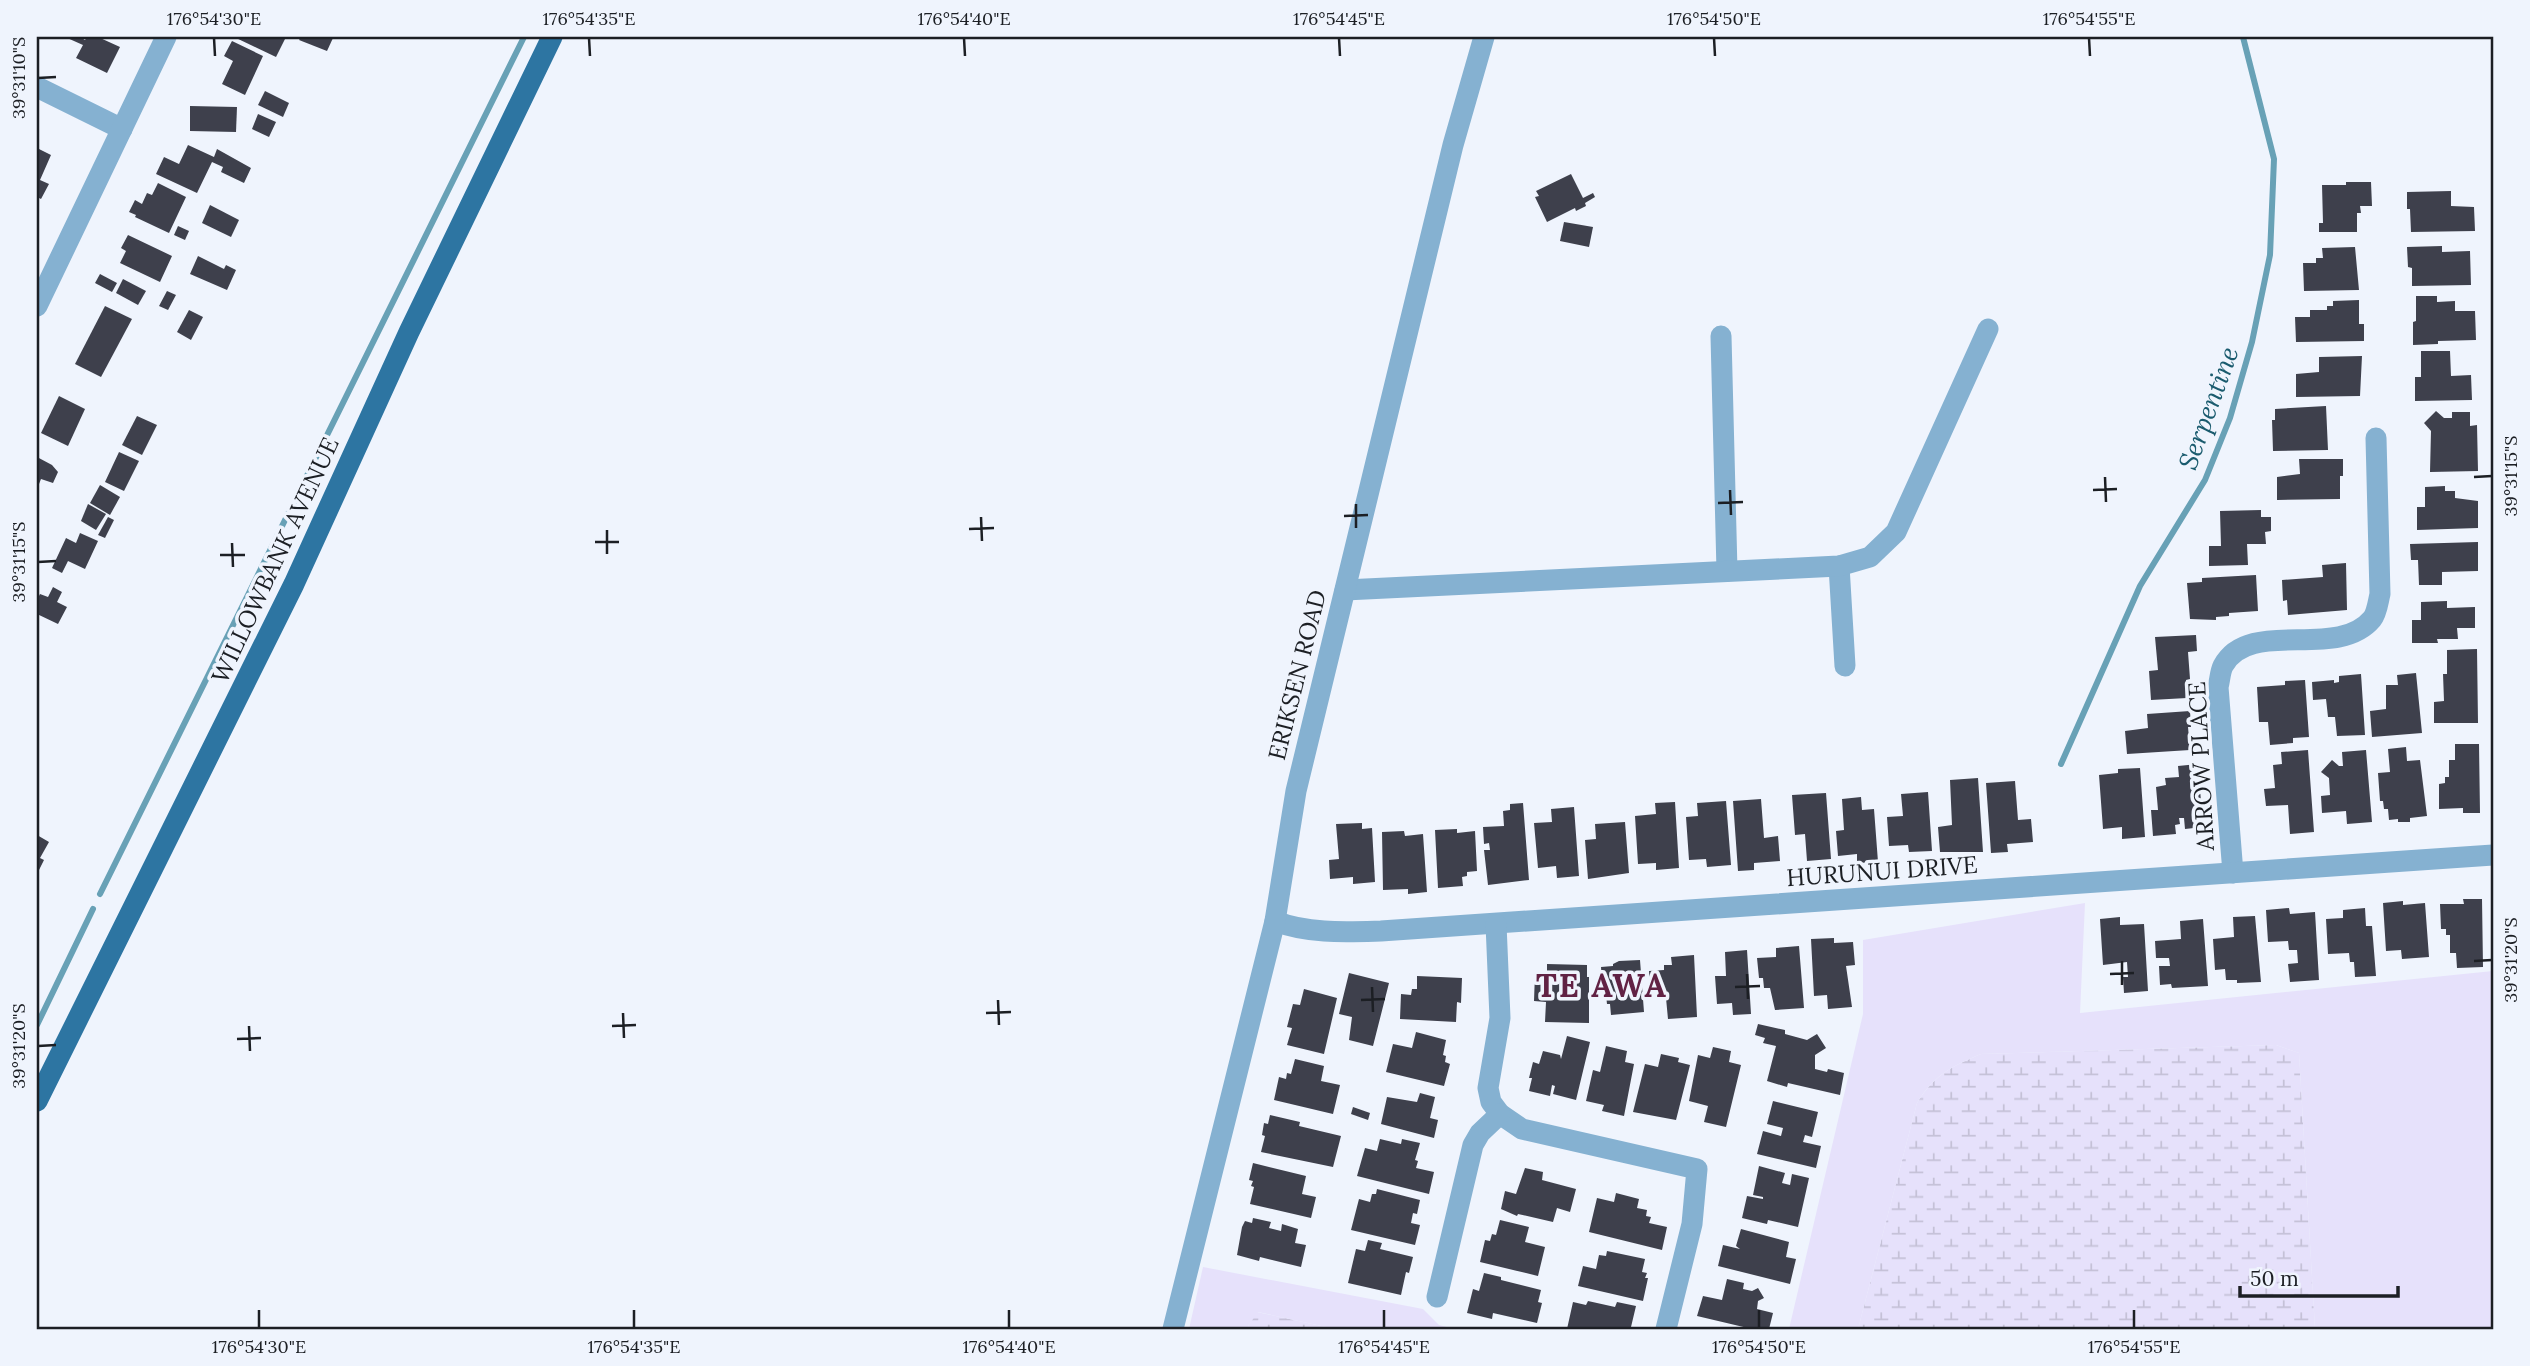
<svg xmlns="http://www.w3.org/2000/svg" width="2530" height="1366" font-family="Lora,serif">
<style>
.wetland{fill:url(#wetland-marsh)}
.park{fill:#e6e1fb}
.lines{fill:none;stroke-linecap:round;stroke-linejoin:round}
.stream{stroke:#68a1b6;stroke-width:6}
.building{fill:#3e404c}
.minor{stroke:#85b1d1;stroke-width:21}
.major{stroke:#2d75a2;stroke-width:21}
.ticks{fill:none;stroke:#1c1f24;stroke-width:2.5}
.labels{text-anchor:middle;dominant-baseline:central;stroke-width:7;stroke-linejoin:round;paint-order:stroke}
.street-label{font-size:24px;fill:#1c1f24;stroke:#eff4fd}
.water-label{font-size:26px;font-style:italic;fill:#1a5b6e;stroke:#eff4fd}
.district-label{font-size:32px;font-weight:bold;letter-spacing:2px;fill:#612244;stroke:#eff4fd}
.neatline{fill:none;stroke:#1c1f24;stroke-width:2.5}
.ticks-label{font-size:18px;text-anchor:middle;fill:#1c1f24}
</style>
<defs>
<pattern id="wetland-marsh" width="20" height="14" patternUnits="userSpaceOnUse" patternTransform="scale(1.75)"><rect width="20" height="14" fill="#e6e1fb"/><path d="M1 5h8M5 5V1M11 12h8M15 12V8" fill="none" stroke="#c5c1d7"/></pattern>
</defs>
<rect width="100%" height="100%" fill="#eff4fd"/>
<!-- wetland -->
<g class="wetland">
<path d="M2276 1045 2299 1053 2315 1329H1858L1917 1103C1935 1074 1951 1067 1981 1054Z"/>
<polygon points="1257,1312 1335,1329 1249,1329 1248,1326"/>
</g>
<!-- park -->
<g class="park">
<path d="M2085 903 2080 1013 2493 971V1329H2315L2299 1053 2276 1045 1981 1054C1951 1067 1935 1074 1917 1103L1858 1329H1789L1863 1014V940Z"/>
<polygon points="1203,1267 1423,1309 1439,1325 1455,1329 1335,1329 1258,1312 1248,1326 1249,1329 1189,1329"/>
</g>
<g class="lines">
<!-- stream -->
<g class="stream">
<polyline points="2061,764 2140,586 2205,480 2230,418 2252,342 2270,255 2274,159 2243,37"/>
<polyline points="100,894 524,37"/>
<polyline points="37,1025 93,909"/>
</g>
</g>
<!-- building -->
<g class="building">
<polygon points="65,37 80,37 85,40 87,37 98,37 120,47 107,73 76,58 83,45"/>
<polygon points="234,37 286,37 276,57"/>
<polygon points="301,37 331,37 333,38 327,51 299,40"/>
<polygon points="232,41 263,56 245,95 222,84 233,61 224,56"/>
<polygon points="265,91 289,103 283,117 258,105"/>
<polygon points="190,106 237,107 236,132 190,131"/>
<polygon points="258,114 276,122 269,137 252,129"/>
<polygon points="188,145 214,157 217,149 251,168 244,183 221,172 223,167 212,162 197,193 156,174 164,157 179,164"/>
<polygon points="37,148 51,155 40,180 49,184 41,199 37,197"/>
<polygon points="1571,174 1583,198 1593,193 1595,197 1585,203 1586,206 1576,211 1575,208 1547,222 1535,197 1539,196 1536,191"/>
<polygon points="2346,182 2371,182 2372,206 2360,206 2361,213 2357,213 2357,232 2319,232 2319,223 2323,223 2322,185 2346,185"/>
<polygon points="158,183 186,197 169,233 135,217 136,215 129,212 135,200 142,204 147,193 152,195"/>
<polygon points="2451,191 2451,206 2474,207 2475,231 2411,232 2410,209 2407,209 2407,192"/>
<polygon points="210,205 239,220 231,237 202,223"/>
<polygon points="1564,222 1593,227 1589,247 1560,241"/>
<polygon points="178,226 189,231 185,240 174,235"/>
<polygon points="128,235 172,256 160,282 120,263 126,251 121,248"/>
<polygon points="2442,246 2442,252 2470,251 2471,285 2412,286 2412,268 2408,267 2407,247"/>
<polygon points="2355,247 2359,290 2304,291 2303,263 2316,263 2316,258 2323,258 2322,248"/>
<polygon points="198,256 224,269 226,265 236,270 227,290 190,274"/>
<polygon points="100,274 117,283 112,292 95,283"/>
<polygon points="123,279 146,291 138,305 116,293"/>
<polygon points="167,291 176,295 168,310 159,306"/>
<polygon points="2416,296 2437,296 2437,302 2455,301 2455,311 2475,311 2476,340 2438,341 2438,344 2413,345 2413,322 2416,321"/>
<polygon points="2359,300 2359,324 2364,324 2364,341 2296,342 2295,317 2310,317 2310,310 2327,310 2327,306 2333,306 2333,301"/>
<polygon points="105,306 132,319 101,377 75,364"/>
<polygon points="189,310 203,317 191,340 177,332"/>
<polygon points="2421,351 2450,351 2451,376 2471,375 2472,400 2415,401 2415,377 2421,377"/>
<polygon points="2362,356 2360,396 2296,397 2296,374 2319,372 2319,357"/>
<polygon points="59,396 85,409 68,446 41,433"/>
<polygon points="2326,406 2328,450 2273,451 2272,420 2275,420 2275,409"/>
<polygon points="2436,411 2444,418 2452,418 2452,412 2470,412 2470,426 2477,425 2478,471 2430,472 2431,431 2424,423"/>
<polygon points="137,416 157,425 142,455 122,445"/>
<polygon points="119,452 139,461 124,491 105,482"/>
<polygon points="37,457 52,465 58,472 53,483 41,479 37,489"/>
<polygon points="2299,459 2343,459 2343,476 2340,476 2340,499 2277,500 2277,477 2300,474"/>
<polygon points="100,485 120,497 110,515 90,503"/>
<polygon points="2445,486 2445,491 2455,491 2455,498 2478,501 2478,528 2417,530 2417,507 2425,507 2425,487"/>
<polygon points="88,504 106,514 96,530 81,521"/>
<polygon points="2261,510 2261,517 2271,517 2271,531 2265,532 2266,544 2247,544 2248,565 2209,566 2209,546 2221,546 2220,511"/>
<polygon points="108,517 114,520 105,538 98,535"/>
<polygon points="80,533 98,541 85,569 68,561 62,573 52,568 66,538 76,543"/>
<polygon points="2478,542 2478,571 2442,572 2442,585 2419,585 2418,560 2411,560 2410,544"/>
<polygon points="2346,563 2347,610 2288,615 2287,600 2283,601 2282,580 2323,577 2322,565"/>
<polygon points="2256,575 2258,611 2229,613 2229,616 2216,617 2216,620 2190,619 2187,583 2202,582 2202,578"/>
<polygon points="53,587 62,592 57,602 67,607 58,624 37,614 37,600 40,594 48,597"/>
<polygon points="2447,601 2447,608 2475,607 2475,628 2457,628 2458,639 2437,639 2438,643 2412,643 2412,620 2421,620 2421,602"/>
<polygon points="2196,635 2197,651 2188,652 2190,679 2186,680 2187,698 2151,700 2149,671 2158,670 2155,637"/>
<polygon points="2477,649 2478,723 2434,723 2434,702 2444,701 2443,674 2447,674 2447,650"/>
<polygon points="2416,673 2422,733 2372,737 2370,711 2386,709 2386,685 2398,685 2397,675"/>
<polygon points="2361,674 2365,735 2337,736 2335,717 2328,717 2326,699 2313,700 2312,682 2334,680 2334,683 2339,682 2339,676"/>
<polygon points="2305,680 2309,737 2293,738 2293,743 2270,745 2268,722 2259,722 2257,687 2285,685 2285,681"/>
<polygon points="2190,711 2191,727 2188,727 2190,750 2127,754 2125,731 2148,728 2147,714"/>
<polygon points="2455,744 2479,744 2480,813 2463,813 2463,808 2439,809 2439,784 2445,783 2445,777 2449,777 2449,760 2455,760"/>
<polygon points="2406,747 2407,761 2420,760 2427,816 2410,818 2410,822 2398,822 2398,819 2389,820 2388,809 2384,809 2383,801 2380,801 2378,773 2390,772 2388,749"/>
<polygon points="2308,750 2314,832 2290,834 2288,805 2266,806 2264,789 2275,788 2273,765 2282,764 2281,752"/>
<polygon points="2366,750 2372,822 2347,824 2346,811 2322,813 2321,796 2330,795 2329,778 2321,772 2332,760 2339,766 2343,766 2342,752"/>
<polygon points="2198,764 2203,827 2185,829 2184,818 2179,818 2180,824 2175,825 2176,834 2153,836 2151,810 2158,810 2156,787 2166,785 2165,778 2179,777 2178,766"/>
<polygon points="2140,768 2145,837 2122,839 2122,827 2103,829 2099,775 2118,773 2118,769"/>
<polygon points="1978,778 1983,852 1940,852 1938,827 1952,825 1950,780"/>
<polygon points="2015,781 2018,820 2031,819 2033,842 2007,844 2008,852 1991,853 1986,783"/>
<polygon points="1928,792 1932,851 1909,852 1908,845 1889,846 1887,817 1903,816 1901,794"/>
<polygon points="1826,793 1831,859 1807,861 1805,834 1795,835 1792,795"/>
<polygon points="1861,797 1862,810 1874,809 1878,862 1857,863 1857,854 1838,856 1836,831 1844,830 1842,799"/>
<polygon points="1761,799 1764,838 1778,836 1780,861 1754,863 1754,870 1738,871 1733,801"/>
<polygon points="1726,801 1731,865 1707,867 1706,859 1689,860 1686,817 1698,816 1697,803"/>
<polygon points="1675,802 1679,868 1656,870 1656,863 1638,864 1635,816 1656,814 1655,803"/>
<polygon points="1523,803 1529,880 1488,885 1484,850 1490,850 1489,843 1484,844 1483,827 1504,826 1503,811 1510,810 1510,804"/>
<polygon points="1574,807 1579,876 1557,878 1556,866 1538,868 1534,823 1552,822 1551,809"/>
<polygon points="1625,822 1629,873 1588,879 1585,840 1596,839 1595,824"/>
<polygon points="1362,823 1362,829 1372,828 1375,882 1353,884 1353,877 1330,879 1329,860 1339,859 1336,824"/>
<polygon points="1457,829 1457,833 1475,831 1477,871 1467,872 1467,876 1462,877 1463,886 1438,888 1435,830"/>
<polygon points="1404,831 1405,836 1423,834 1427,892 1408,894 1408,889 1383,890 1382,832"/>
<polygon points="37,835 49,842 40,858 44,860 37,874"/>
<polygon points="2463,899 2482,899 2483,967 2457,968 2456,953 2450,953 2450,935 2446,935 2446,929 2441,929 2440,904 2464,904"/>
<polygon points="2403,901 2403,905 2425,903 2429,957 2402,959 2401,950 2386,951 2383,903"/>
<polygon points="2289,908 2290,914 2315,912 2319,980 2290,982 2288,964 2298,963 2297,950 2289,950 2288,941 2268,942 2266,910"/>
<polygon points="2365,908 2366,926 2372,926 2376,976 2355,977 2354,962 2350,962 2349,953 2328,954 2326,919 2343,918 2343,910"/>
<polygon points="2255,916 2261,982 2237,983 2237,980 2226,980 2225,969 2215,970 2213,939 2234,937 2233,917"/>
<polygon points="2120,917 2120,925 2144,924 2148,991 2124,993 2123,977 2128,977 2127,962 2103,965 2100,919"/>
<polygon points="2203,919 2208,986 2172,988 2171,984 2160,985 2159,966 2170,966 2169,958 2156,958 2155,941 2181,939 2180,921"/>
<polygon points="1834,938 1834,943 1853,942 1855,965 1846,966 1852,1007 1828,1009 1827,995 1814,996 1811,939"/>
<polygon points="1799,946 1804,1008 1775,1010 1770,988 1764,988 1763,978 1759,978 1757,958 1776,957 1776,948"/>
<polygon points="1747,950 1751,1014 1733,1015 1732,1003 1717,1004 1715,976 1726,976 1725,952"/>
<polygon points="1694,955 1697,1017 1668,1019 1666,998 1651,999 1649,971 1664,970 1664,965 1672,965 1671,957"/>
<polygon points="1640,960 1644,1012 1611,1015 1610,1004 1607,1004 1606,995 1603,995 1601,967 1613,966 1613,964 1619,961"/>
<polygon points="1547,964 1587,965 1587,977 1589,977 1589,1023 1545,1022 1546,1002 1534,1001 1535,973 1547,973"/>
<polygon points="1349,973 1389,983 1373,1046 1349,1040 1352,1017 1339,1014"/>
<polygon points="1417,976 1462,978 1461,1003 1457,1002 1456,1022 1400,1019 1401,994 1411,995 1412,989 1417,989"/>
<polygon points="1304,989 1337,998 1324,1054 1287,1045 1292,1028 1287,1027 1293,1004 1300,1005"/>
<polygon points="1758,1024 1785,1030 1785,1034 1807,1040 1817,1034 1826,1048 1815,1055 1815,1069 1827,1072 1828,1069 1844,1073 1840,1095 1788,1083 1787,1087 1767,1081 1776,1046 1763,1043 1765,1038 1755,1035"/>
<polygon points="1416,1032 1446,1040 1443,1055 1446,1056 1445,1062 1450,1064 1444,1086 1386,1072 1393,1044 1412,1048"/>
<polygon points="1567,1036 1590,1042 1576,1100 1553,1094 1555,1086 1552,1085 1550,1096 1529,1091 1532,1078 1529,1078 1533,1062 1539,1064 1543,1051 1560,1055 1561,1059"/>
<polygon points="1606,1046 1627,1051 1625,1062 1634,1064 1624,1116 1602,1111 1604,1105 1586,1101 1593,1070 1600,1072"/>
<polygon points="1713,1047 1731,1051 1729,1062 1741,1065 1726,1127 1704,1122 1708,1106 1689,1101 1698,1055 1710,1058"/>
<polygon points="1661,1054 1679,1058 1678,1062 1690,1065 1676,1120 1633,1112 1645,1064 1658,1067"/>
<polygon points="1295,1059 1324,1066 1321,1081 1340,1085 1333,1114 1274,1100 1279,1077 1286,1079 1287,1073 1291,1074"/>
<polygon points="1420,1093 1435,1097 1430,1118 1438,1120 1434,1138 1381,1124 1387,1097 1417,1102"/>
<polygon points="1773,1101 1818,1112 1812,1137 1805,1135 1803,1142 1821,1146 1816,1168 1757,1154 1763,1131 1781,1136 1783,1128 1767,1124"/>
<polygon points="1353,1107 1370,1113 1368,1120 1351,1114"/>
<polygon points="1270,1115 1300,1122 1299,1126 1341,1136 1333,1167 1261,1152 1265,1136 1262,1135 1264,1123 1268,1124"/>
<polygon points="1380,1139 1401,1144 1402,1139 1420,1143 1415,1160 1418,1161 1416,1168 1434,1172 1429,1194 1357,1176 1365,1148 1377,1151"/>
<polygon points="1253,1163 1306,1176 1302,1194 1316,1197 1311,1218 1250,1204 1254,1187 1251,1186 1253,1181 1249,1180"/>
<polygon points="1759,1166 1785,1173 1782,1183 1790,1185 1792,1174 1809,1178 1798,1227 1768,1220 1767,1224 1742,1218 1747,1196 1763,1199 1763,1197 1753,1195"/>
<polygon points="1525,1168 1543,1172 1542,1180 1576,1189 1570,1212 1557,1208 1553,1222 1518,1214 1517,1216 1501,1209 1505,1191 1516,1194"/>
<polygon points="1377,1189 1420,1200 1417,1214 1413,1213 1411,1223 1420,1225 1415,1245 1351,1230 1359,1199 1370,1202 1372,1194 1376,1194"/>
<polygon points="1616,1193 1639,1199 1637,1208 1647,1210 1646,1216 1651,1217 1649,1223 1667,1227 1662,1250 1589,1232 1597,1198 1614,1202"/>
<polygon points="1253,1218 1271,1222 1269,1228 1281,1231 1282,1224 1298,1229 1295,1243 1306,1245 1301,1267 1260,1257 1259,1261 1237,1255 1242,1227 1245,1221 1252,1223"/>
<polygon points="1500,1220 1529,1227 1525,1242 1545,1247 1538,1276 1480,1262 1485,1240 1490,1241 1492,1234 1496,1235"/>
<polygon points="1741,1229 1789,1242 1786,1257 1796,1259 1790,1284 1718,1266 1723,1245 1740,1249 1736,1246"/>
<polygon points="1368,1240 1382,1243 1380,1249 1413,1257 1409,1273 1406,1272 1401,1295 1348,1283 1356,1249 1365,1251"/>
<polygon points="1607,1251 1645,1259 1642,1272 1647,1273 1645,1278 1648,1278 1643,1301 1578,1286 1583,1266 1596,1269 1599,1255 1606,1256"/>
<polygon points="1484,1273 1501,1277 1501,1280 1541,1290 1538,1302 1542,1303 1537,1323 1493,1313 1492,1319 1467,1313 1473,1289 1479,1291"/>
<polygon points="1727,1279 1744,1283 1743,1289 1752,1291 1758,1288 1764,1298 1758,1301 1757,1309 1773,1313 1769,1329 1752,1329 1697,1316 1703,1296 1722,1300"/>
<polygon points="1588,1301 1615,1307 1617,1302 1636,1306 1631,1327 1629,1329 1567,1329 1573,1302 1586,1305"/>
</g>
<g class="lines">
<!-- minor -->
<g class="minor">
<polyline points="37,87 122,129"/>
<polyline points="37,306 166,37"/>
<polyline points="1721,336 1727,571"/>
<polyline points="1839,566 1845,666"/>
<polyline points="1345,590 1839,566 1870,557 1896,532 1988,329"/>
<path d="M2233 873 2218 687C2220 680 2220 672 2223 666 2249 617 2337 661 2372 619 2377 613 2378 602 2380 594L2376 438"/>
<path d="M1275 921C1308 934 1346 932 1381 931L2493 855"/>
<polyline points="1496,924 1500,1018 1488,1088 1491,1102 1500,1114 1522,1129 1697,1169 1692,1224 1666,1329"/>
<polyline points="1437,1297 1473,1145 1480,1133 1500,1114"/>
<polyline points="1173,1329 1275,921 1296,791 1453,145 1484,37"/>
</g>
<!-- major -->
<polyline class="major" points="37,1101 294,584 409,332 552,37"/>
</g>
<!-- ticks -->
<path class="ticks" d="M214 38 215 56M589 38 590 56M964 38 965 56M1339 38 1340 56M1714 38 1715 56M2089 38 2090 56M38 78 56 77M2105 477 2106 502M2474 477 2492 476M1730 490 1731 515M2093 490 2117 489M1718 503 1743 502M1356 504V528M1344 516 1368 515M981 517 982 541M969 529 994 528M607 530V554M595 542H619M232 543 233 567M220 555H245M38 562 56 561M2122 961V985M2474 961 2492 960M1747 974 1748 999M2110 974 2134 973M1372 987 1373 1012M1735 987 1760 986M998 1000 999 1025M1361 1000 1385 999M623 1013 624 1038M986 1013 1011 1012M249 1026 250 1051M612 1026 636 1025M237 1039 261 1038M38 1046 56 1045M259 1310V1328M634 1310V1328M1009 1310V1328M1384 1310V1328M1759 1310V1328M2134 1310V1328"/>
<g class="labels">
<!-- street labels -->
<g class="street-label">
<text transform="translate(275 560) rotate(-65)">WILLOWBANK AVENUE</text>
<text transform="translate(1297 675) rotate(-76)">ERIKSEN ROAD</text>
<text transform="translate(2201 766) rotate(-93)">ARROW PLACE</text>
<text transform="translate(1882 871) rotate(-4)">HURUNUI DRIVE</text>
</g>
<!-- water labels -->
<g class="water-label">
<text transform="translate(2208 408) rotate(-70)">Serpentine</text>
</g>
<!-- district labels -->
<g class="district-label">
<text x="1602" y="985">TE AWA</text>
</g>
</g>
<!-- border -->
<rect width="2530" height="1366" fill="none" stroke="#eff4fd" stroke-width="77"/>
<!-- scale -->
<path d="M2240 1286v10h158v-10" fill="none" stroke="#1c1f24" stroke-width="3.5"/>
<text x="2250" y="1286" font-size="21" fill="#1c1f24" stroke="#eff4fd" stroke-width="5" paint-order="stroke">50 m</text>
<rect x="38" y="38" width="2454" height="1290" class="neatline"/>
<g class="ticks-label">
<text x="214" y="25">176°54'30"E</text>
<text x="589" y="25">176°54'35"E</text>
<text x="964" y="25">176°54'40"E</text>
<text x="1339" y="25">176°54'45"E</text>
<text x="1714" y="25">176°54'50"E</text>
<text x="2089" y="25">176°54'55"E</text>
<text transform="translate(19 78) rotate(-90)" y="6">39°31'10"S</text>
<text transform="translate(2511 476) rotate(-90)" y="6">39°31'15"S</text>
<text transform="translate(19 562) rotate(-90)" y="6">39°31'15"S</text>
<text transform="translate(2511 960) rotate(-90)" y="6">39°31'20"S</text>
<text transform="translate(19 1046) rotate(-90)" y="6">39°31'20"S</text>
<text x="259" y="1353">176°54'30"E</text>
<text x="634" y="1353">176°54'35"E</text>
<text x="1009" y="1353">176°54'40"E</text>
<text x="1384" y="1353">176°54'45"E</text>
<text x="1759" y="1353">176°54'50"E</text>
<text x="2134" y="1353">176°54'55"E</text>
</g>
</svg>
